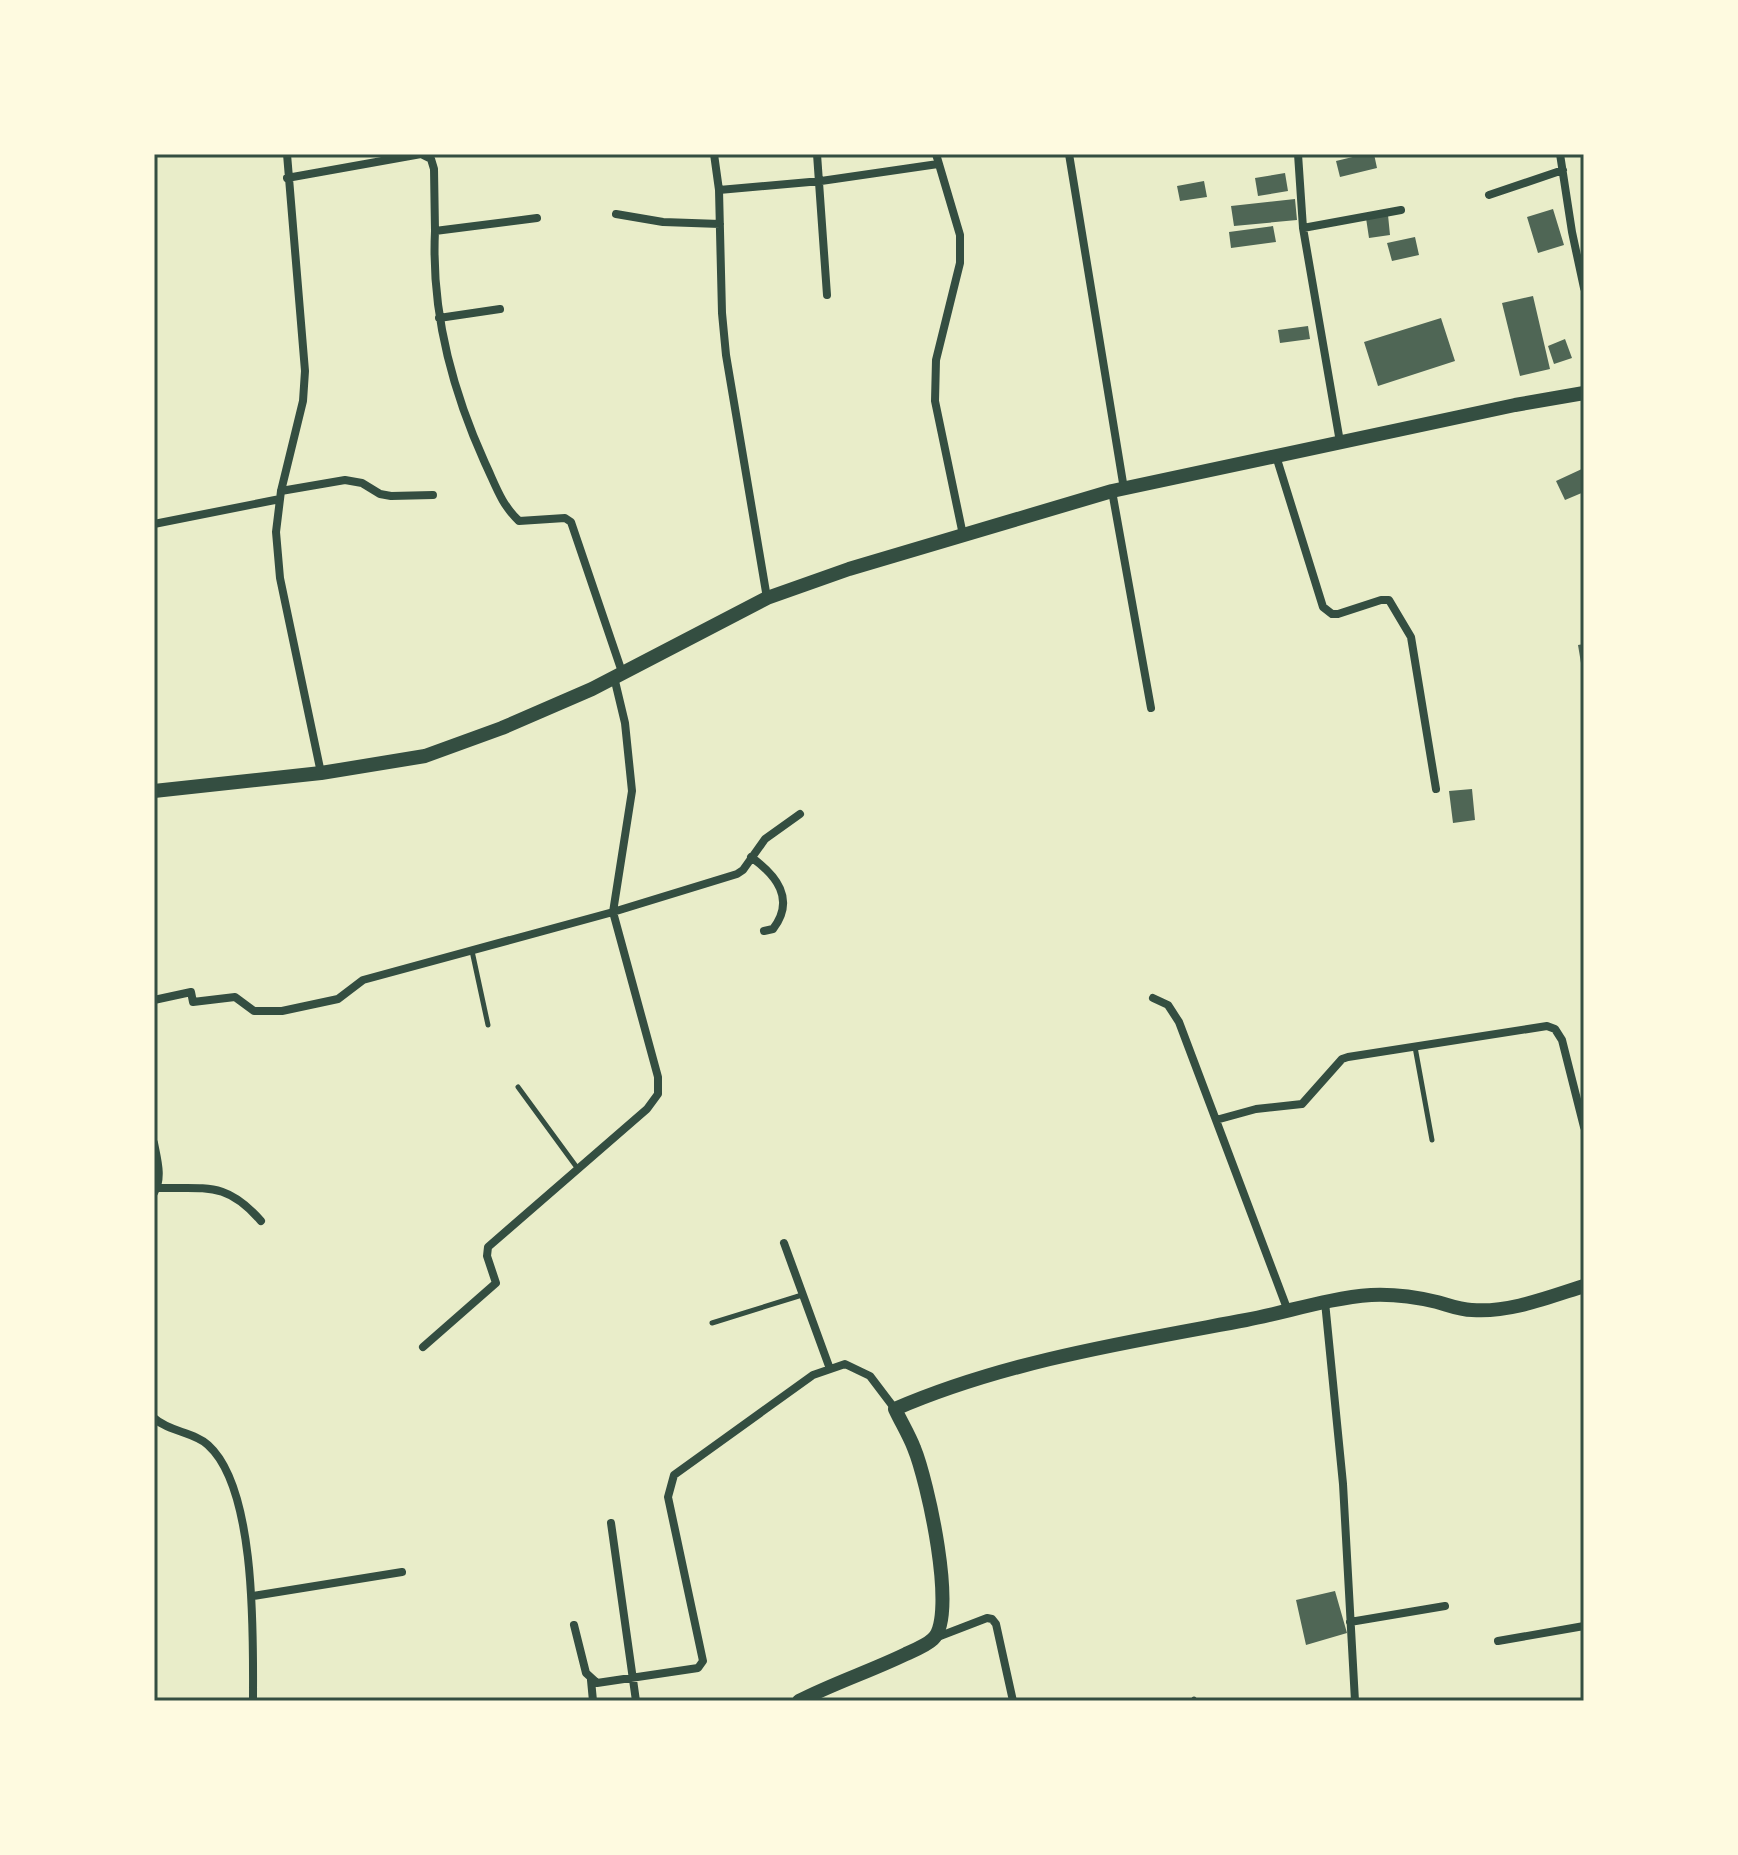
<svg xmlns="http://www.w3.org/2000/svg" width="1738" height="1855" font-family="'Archivo Narrow',sans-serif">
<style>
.building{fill:#4f6655}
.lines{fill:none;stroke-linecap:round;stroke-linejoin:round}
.service{stroke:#344e41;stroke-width:5}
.minor{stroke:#344e41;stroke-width:8}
.tertiary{stroke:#344e41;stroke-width:14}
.neatline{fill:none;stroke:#344e41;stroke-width:3}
</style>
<rect width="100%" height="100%" fill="#e9edc9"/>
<path class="building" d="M1365 154H1374L1377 168 1340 177 1336 161Z
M1285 173 1288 191 1258 196 1255 178Z
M1204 181 1207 197 1180 201 1177 186Z
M1295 199 1297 220 1234 226 1231 206Z
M1553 209 1564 245 1538 253 1527 217Z
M1388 215 1390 235 1369 238 1366 218Z
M1273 226 1276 242 1231 248 1229 232Z
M1415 237 1419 255 1392 261 1387 243Z
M1533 296 1550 369 1520 376 1502 303Z
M1441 318 1455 361 1378 386 1364 342Z
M1308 326 1310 339 1280 343 1278 330Z
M1565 339 1572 358 1554 364 1548 346Z
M1584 468V492L1565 500 1556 481Z
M1584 644V669H1582L1578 645Z
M1472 789 1475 820 1453 823 1449 791Z
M1335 1591 1347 1633 1306 1645 1296 1600Z"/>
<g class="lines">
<path class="service" d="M472 951 488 1025
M1415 1047 1432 1140
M518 1087 578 1169
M712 1323 802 1295
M1194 1699V1701"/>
<path class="minor" d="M287 154 305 371 303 401 281 491 276 532 280 578 321 773
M714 154 719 190 722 313 726 355 767 598
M817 154 827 295
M936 154 960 235V263L936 360 935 401 963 535
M1069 154 1124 489
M1298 154 1303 228 1340 442
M1560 154 1572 232 1584 288
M287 178 421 154 431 159 434 169 435 231 537 218
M719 190 821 181 938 164
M1489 195 1563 170
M616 214 663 222 720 224
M1303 228 1401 210
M435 231C431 313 452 390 485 463 496 486 501 504 519 521L565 518 571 522 622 672
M439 318 500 309
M1276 456 1323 607 1332 614H1338L1381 600H1389L1411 637 1436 789
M281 491 345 480 362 483 380 494 391 496 433 495
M1112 491 1151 708
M154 524 280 499
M751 857C776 875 796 899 773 929L764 931
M1153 998 1168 1005 1179 1022 1288 1311
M154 1000 191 992 193 1002 235 997 254 1011H282L338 999 363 980 613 912 737 874 743 870 765 839 800 814
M1216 1120 1256 1109 1302 1104 1342 1059 1348 1057 1547 1026 1555 1029 1562 1040 1584 1127
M154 1143C157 1159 163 1178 154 1193
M158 1188C207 1189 226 1181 261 1221
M784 1243 830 1369
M1325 1302 1343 1484 1355 1701
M423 1347 496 1283 487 1256 488 1247 647 1109 658 1094V1077L613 912 632 791 625 723 614 677
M154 1418C169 1432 194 1432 208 1445 257 1489 253 1639 253 1701
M611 1523 636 1701
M253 1596 402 1572
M1350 1622 1445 1606
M574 1625 586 1673 597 1683 698 1668 703 1661 668 1497 674 1475 813 1375 845 1364 870 1376 895 1409
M935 1638 987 1618 992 1619 996 1624 1013 1701
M1498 1641 1584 1626
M591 1680 593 1701"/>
<path class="tertiary" d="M154 791 321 773 425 756 502 728 592 689 767 598 849 569 1112 491 1515 405 1584 393
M799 1701C834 1683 871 1671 906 1654 915 1650 927 1645 933 1639 958 1616 927 1479 914 1448 909 1435 901 1422 895 1409 1006 1361 1128 1342 1246 1320 1288 1312 1329 1298 1371 1295 1392 1294 1416 1297 1437 1302 1448 1305 1460 1310 1472 1310 1509 1313 1549 1297 1584 1286"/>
</g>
<rect width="1738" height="1855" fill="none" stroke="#fefae0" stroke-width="312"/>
<rect x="156" y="156" width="1426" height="1543" class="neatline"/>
</svg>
